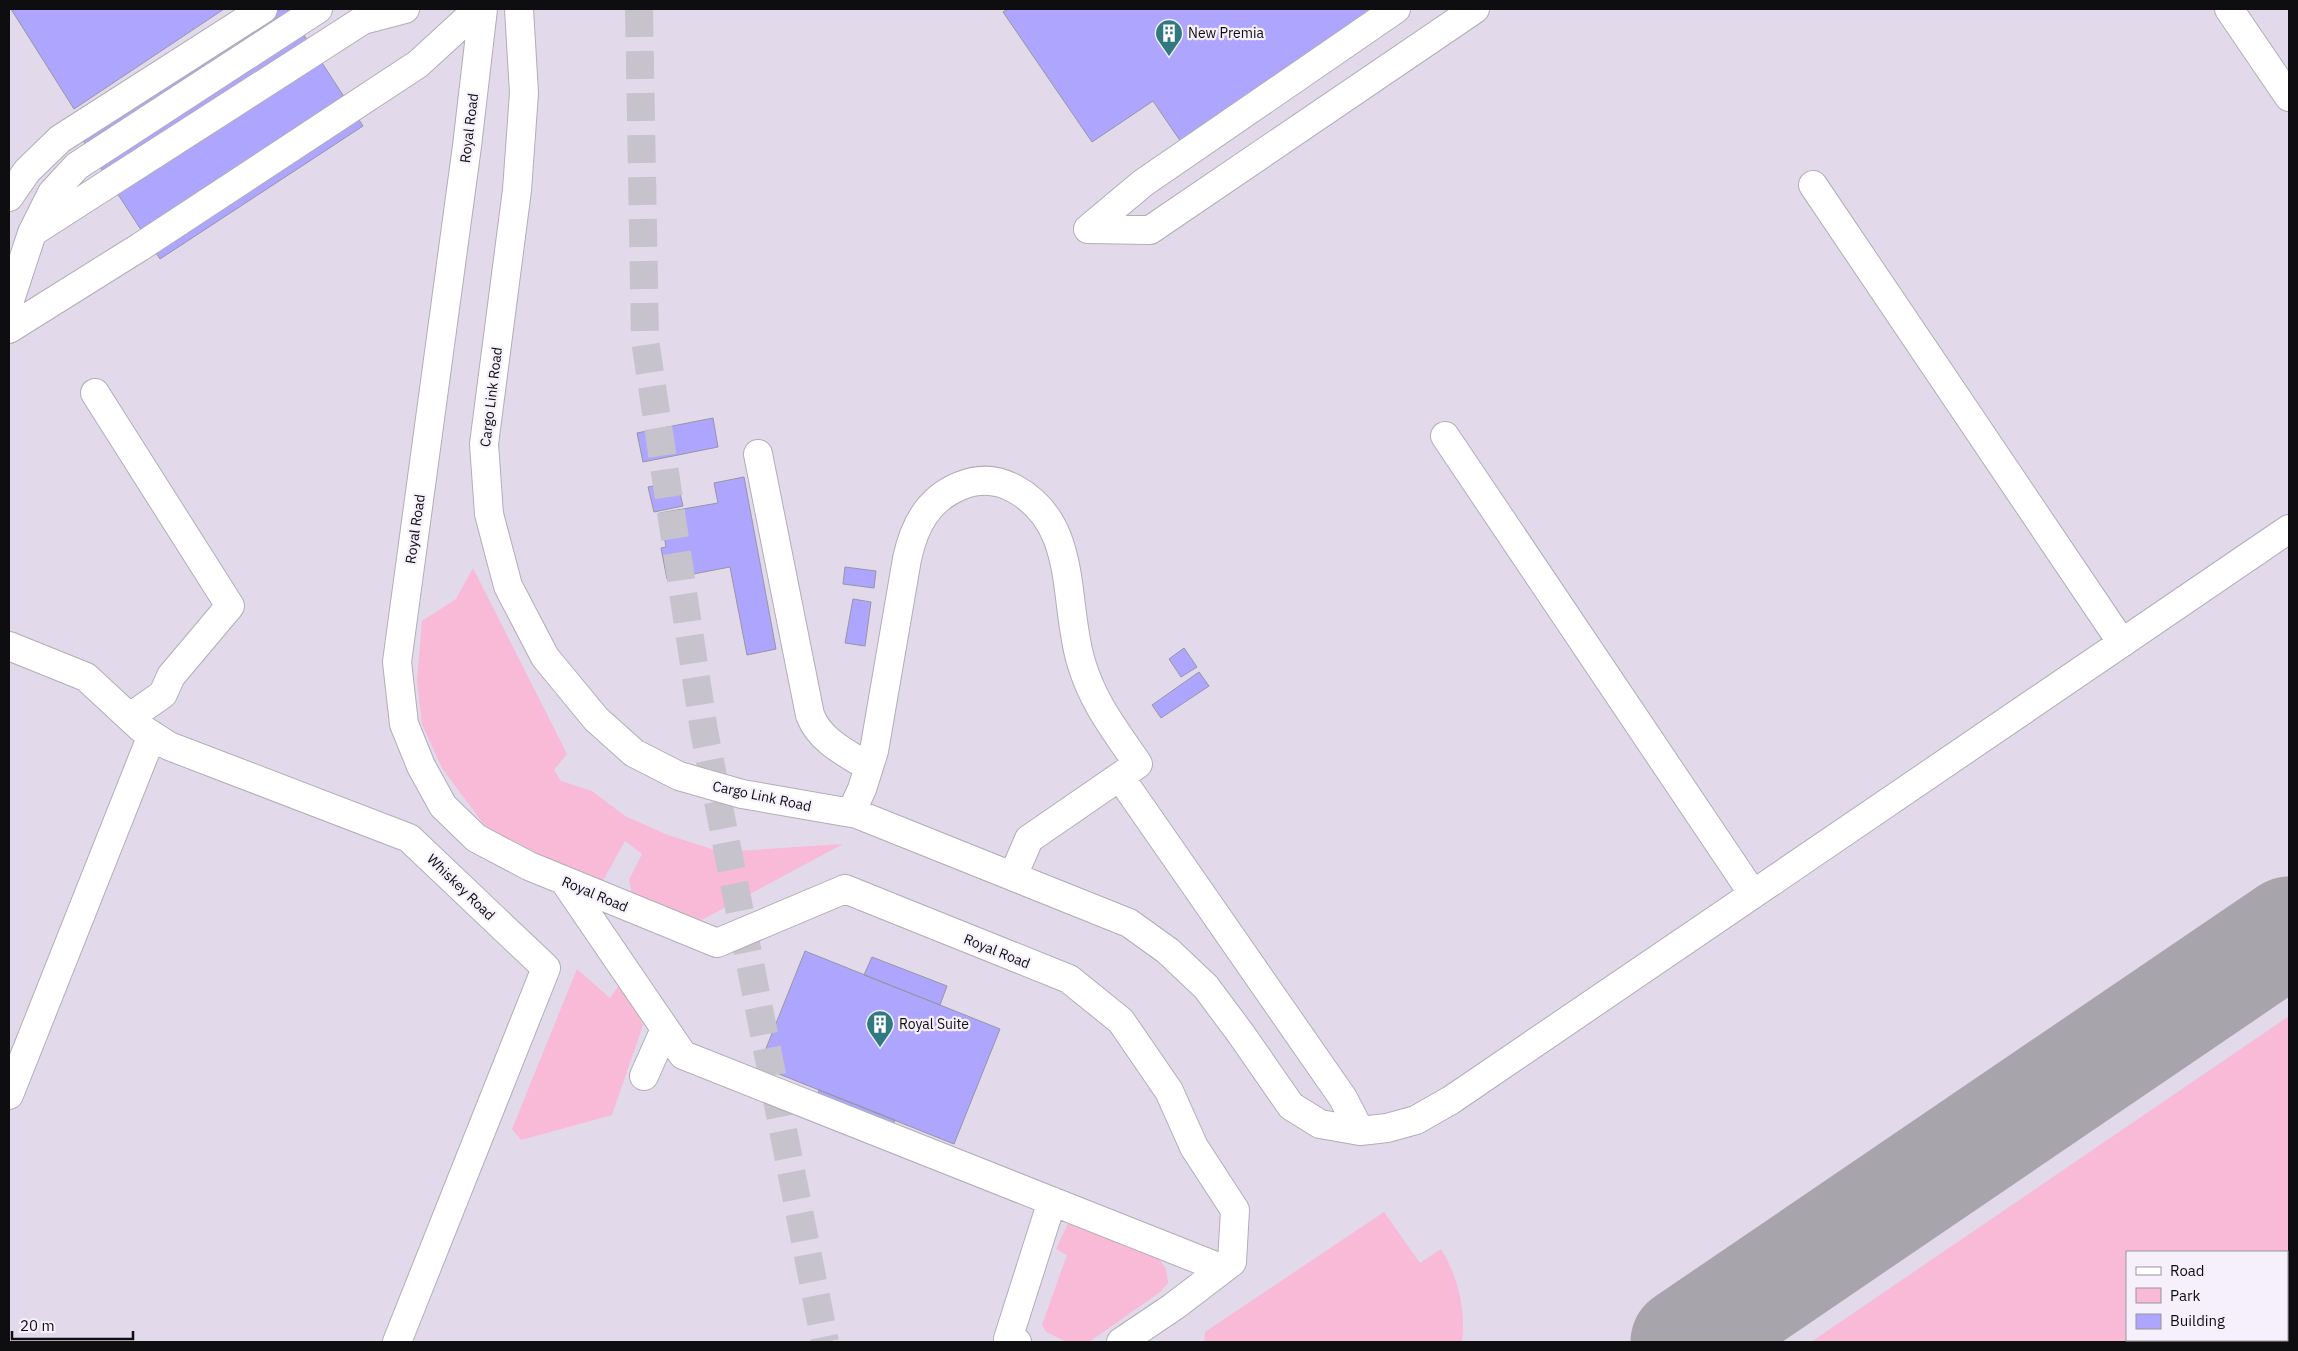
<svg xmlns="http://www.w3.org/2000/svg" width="2298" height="1351" font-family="'IBM Plex Sans',sans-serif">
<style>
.built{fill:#e2d9eb;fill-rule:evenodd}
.green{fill:#f8bad6;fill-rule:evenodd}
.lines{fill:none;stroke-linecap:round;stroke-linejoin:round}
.taxiway{stroke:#a7a4ab;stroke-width:109}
.building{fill:#aea6fe;stroke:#9696a1}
.minor-tunnel{stroke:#c7c3cc;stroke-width:28;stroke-dasharray:28 14;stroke-linecap:butt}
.minor-casing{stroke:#b2adb7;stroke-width:30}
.minor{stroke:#fff;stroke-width:28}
.labels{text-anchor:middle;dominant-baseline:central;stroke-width:4.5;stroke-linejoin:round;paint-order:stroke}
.poi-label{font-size:14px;fill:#0e0d10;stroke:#f5f0fb;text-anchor:start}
.street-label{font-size:14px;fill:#0e0d10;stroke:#f5f0fb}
</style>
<rect width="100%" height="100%" fill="#e8e3ed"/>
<path class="built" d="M9 9H2289V1342H9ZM2127 1252H2287V1340H2127Z"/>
<path class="green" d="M473 568 567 754 554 770 561 781 592 791 625 816 668 835 721 852 843 844 696 923 634 902 629 880 642 854 625 841 601 884 538 855 485 826 442 768 422 724 417 681 422 621 456 599Z
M577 969 610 998 621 982 643 1025 612 1115 521 1140 512 1129Z
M2289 1016V1342H1811ZM2127 1252H2287V1340H2127Z
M1384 1212 1420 1263 1441 1249C1458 1276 1466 1310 1462 1342H1204L1205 1332Z
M1070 1219 1156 1255 1166 1269 1168 1283 1160 1292 1089 1342H1067L1046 1332 1042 1325 1067 1255 1056 1249Z"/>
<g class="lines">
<path class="taxiway" d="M1685 1342 2289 931"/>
</g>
<path class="building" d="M11 9H224L74 109Z
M281 9H287L363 126 160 259 82 139Z
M1008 9H1375L1181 142 1153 101 1092 142 1003 12Z
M713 418 718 447 643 462 637 433Z
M744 477 776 649 747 655 730 567 667 579 661 548 666 547 660 513 718 503 714 483Z
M677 481 683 506 654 512 648 487Z
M845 567 876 571 874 588 843 584Z
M853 599 871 602 865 646 845 643Z
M1184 648 1197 667 1181 677 1169 659Z
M1199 672 1209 686 1161 718 1152 705Z
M805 951 1000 1029 954 1144 759 1066Z
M872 957 947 986 940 1005 864 975Z
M819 1090 895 1120 887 1139 812 1109Z"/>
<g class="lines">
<path class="minor-tunnel" d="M639 9 645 340 704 731 825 1342"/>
<g class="minor-casing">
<path id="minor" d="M483 9 467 146 397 662 404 724 421 766 443 806 476 838 529 866 717 943 845 889 1069 979 1121 1021 1169 1091 1194 1147 1235 1210 1232 1262 1173 1307 1121 1342
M519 9 524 93 517 190 484 444 489 514 508 586 545 657 596 719 634 753 679 776 742 794 857 814 1129 923 1168 951 1206 987 1241 1034 1291 1106 1320 1124 1360 1131 1387 1128 1416 1120 1451 1100 2289 529
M2229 9 2289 97
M1813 185 2122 643
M9 197 27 171 60 139 263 9
M1088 229 1150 230 1475 9
M1088 229 1143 183 1396 9
M33 232 363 20 405 9
M9 303 32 233 52 193 77 166 318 9
M9 329 140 247 418 64 478 9
M95 393 230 606 171 676 163 694 130 717
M1445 436 1753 894
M758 454 810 715C820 741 846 753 869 767
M9 646 86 677 141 728 169 746 409 838 546 968 397 1342
M1120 777 1343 1098 1360 1131
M851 813 862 789 874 751 907 559C914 526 928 499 960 486 979 478 997 479 1015 489 1079 524 1063 602 1081 662 1093 703 1115 730 1138 764L1029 839 1013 876
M565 882 683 1055 1223 1269
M644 1076 665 1029
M9 1095 152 735
M1017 1342 1008 1339 1052 1201"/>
</g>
<use href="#minor" class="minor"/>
</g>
<defs>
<g id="building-pin" transform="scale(1.4375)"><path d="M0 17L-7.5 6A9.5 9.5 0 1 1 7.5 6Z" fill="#307980" stroke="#f5f0fb"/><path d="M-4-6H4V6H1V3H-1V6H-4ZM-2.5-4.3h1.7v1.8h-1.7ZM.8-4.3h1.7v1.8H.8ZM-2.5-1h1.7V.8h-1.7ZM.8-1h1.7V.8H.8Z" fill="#fff"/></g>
</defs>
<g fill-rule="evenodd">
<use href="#building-pin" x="1169" y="33"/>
<use href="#building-pin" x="880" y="1024"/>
</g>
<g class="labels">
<g class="poi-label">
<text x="1188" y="33">New Premia</text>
<text x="899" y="1024">Royal Suite</text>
</g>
<g class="street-label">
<text transform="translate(469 128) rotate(-83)">Royal Road</text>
<text transform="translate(491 397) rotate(-83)">Cargo Link Road</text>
<text transform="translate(415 529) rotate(-82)">Royal Road</text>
<text transform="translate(762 796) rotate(12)">Cargo Link Road</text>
<text transform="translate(461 887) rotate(44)">Whiskey Road</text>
<text transform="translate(595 894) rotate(23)">Royal Road</text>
<text transform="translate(997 951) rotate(22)">Royal Road</text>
</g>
</g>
<rect width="2298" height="1351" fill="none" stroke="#0e0d10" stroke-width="20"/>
<rect x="2126" y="1251" width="162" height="90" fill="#f5f0fb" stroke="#99959d"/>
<rect x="2136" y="1267" width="25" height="8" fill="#ffffff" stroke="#99959d"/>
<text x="2170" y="1276" font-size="15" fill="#0e0d10">Road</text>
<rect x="2136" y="1288" width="25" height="15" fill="#f8bad6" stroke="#99959d"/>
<text x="2170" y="1301" font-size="15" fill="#0e0d10">Park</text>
<rect x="2136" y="1314" width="25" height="15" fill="#aea6fe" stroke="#99959d"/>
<text x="2170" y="1326" font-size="15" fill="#0e0d10">Building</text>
<path d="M12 1331v8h121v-8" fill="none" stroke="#0e0d10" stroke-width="2.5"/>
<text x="20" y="1331" font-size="15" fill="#0e0d10" stroke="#f5f0fb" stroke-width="4" paint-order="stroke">20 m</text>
</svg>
